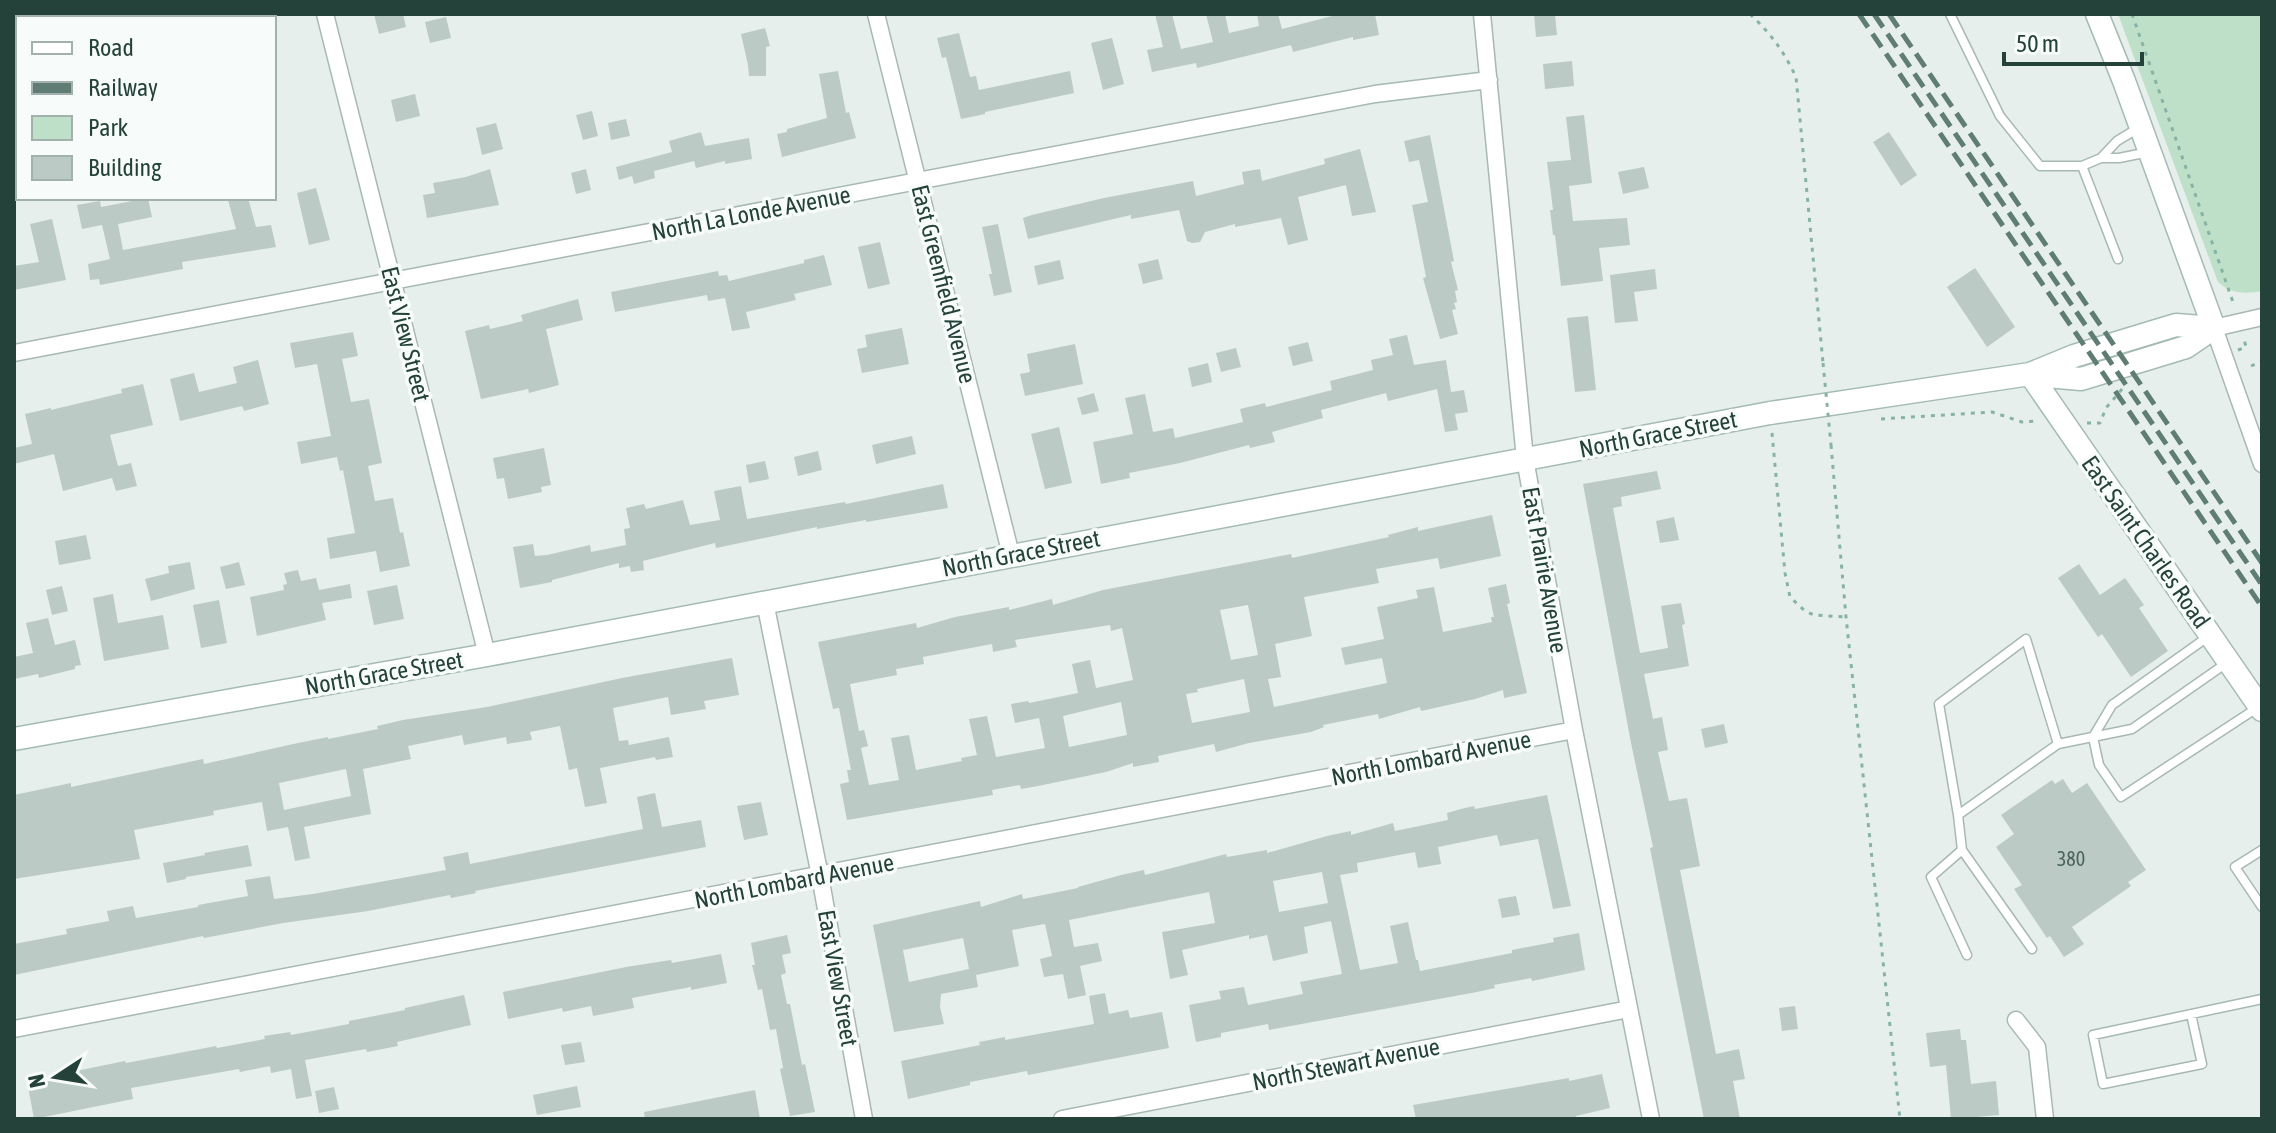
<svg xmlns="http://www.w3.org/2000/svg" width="2276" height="1133" font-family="'Asap Condensed',sans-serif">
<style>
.green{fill:#bfe0c8}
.building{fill:#bbcac4;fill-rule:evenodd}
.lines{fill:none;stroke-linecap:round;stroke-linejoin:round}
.lane-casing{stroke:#a8b8b2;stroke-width:11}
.street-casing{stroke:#a8b8b2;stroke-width:19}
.secondary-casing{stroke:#a4bbb3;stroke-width:25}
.path{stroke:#86b3a5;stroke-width:3;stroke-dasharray:4 6;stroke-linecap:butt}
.lane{stroke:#fff;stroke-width:8}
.street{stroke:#fff;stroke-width:16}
.secondary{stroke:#fff;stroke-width:22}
.rail{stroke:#5f7d75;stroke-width:5;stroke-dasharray:16 8;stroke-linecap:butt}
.path-bridge{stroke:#86b3a5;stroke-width:3;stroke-dasharray:4 6;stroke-linecap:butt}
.labels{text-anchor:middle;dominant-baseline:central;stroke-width:7;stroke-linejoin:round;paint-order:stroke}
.number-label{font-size:20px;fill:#4a645c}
.street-label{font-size:24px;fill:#24423a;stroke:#f7fbf9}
</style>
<rect width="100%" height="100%" fill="#e6efeb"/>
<path class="green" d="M2118 14H2262V291C2245 294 2231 294 2218 282Z"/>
<path class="building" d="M374 14H403L406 27 379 34Z
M1155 14H1172L1181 49 1213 42 1206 14H1225L1229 33 1259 26 1257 14H1278L1282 29 1340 14H1375L1379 35 1353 40V37L1293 52 1291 45 1197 68 1196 63 1152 72 1147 50 1163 47Z
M1534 14H1555L1557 35 1536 37Z
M446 17 451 38 430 43 425 22Z
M765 28 770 46 766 47V76H749L748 65 741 34Z
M959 33 970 77 976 76 979 90 1070 71 1074 93 985 112V114L961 119 946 57 942 58 937 38Z
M1112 38 1124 84 1103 90 1091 43Z
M1572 61 1574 86 1545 89 1543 64Z
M838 71 846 113 849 112 856 138 782 157 777 134 787 132V129L827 118 819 74Z
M415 94 420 116 396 122 391 100Z
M592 111 598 136 583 140 576 115Z
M1584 115 1592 183 1569 186 1573 221 1627 218 1630 245 1599 248 1603 281 1561 286 1555 235H1553L1550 210H1553L1547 162 1571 160 1566 117Z
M626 119 630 136 611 140 608 123Z
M496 123 503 149 482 155 476 128Z
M701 132 705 146 749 138 752 159 725 164V161L696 168 694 161 654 171 655 178 634 184 632 176 619 180 616 167 672 152 669 141Z
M1889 132 1917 175 1901 186 1873 142Z
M1430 135 1454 261 1451 262 1458 290 1455 291 1457 302 1454 303 1456 309 1452 310 1458 334 1440 339 1423 278 1426 277 1412 205 1428 202 1419 160 1409 162 1404 141Z
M1360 149 1376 212 1352 216 1346 185 1298 197 1308 240 1288 245 1281 218 1235 227V224L1205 232 1200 242 1192 243 1187 241 1179 210 1131 219V215L1028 239 1023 218 1032 215 1104 198 1193 181 1196 196 1244 184 1242 172 1260 169 1262 181 1325 164 1324 159Z
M1644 167 1649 188 1623 194 1618 172Z
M490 169 499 205 427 218 423 195 435 193 433 183 466 177Z
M586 169 591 190 576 194 571 173Z
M316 188 330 240 309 245 297 193Z
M148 198 152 217 118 224 123 250 236 229 228 200 237 198H248L256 227 271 225 276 247 182 262 183 269 100 285 99 279 90 280 88 264 110 259 102 225 82 229 77 205 100 201 101 207Z
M52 219 66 280 14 290V266L39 262 30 224Z
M998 224 1012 292 994 296 989 274H992L982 227Z
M880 242 890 284 868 289 858 247Z
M824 255 832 285 794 294 796 300 746 312 750 328 732 331 725 298 708 301 707 295 615 312 611 292 718 271 719 276 727 275 729 281 804 263V260Z
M1158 259 1163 279 1143 284 1138 264Z
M1060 260 1064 279 1038 285 1034 266Z
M1975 268 2015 327 1987 347 1947 287Z
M1655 269 1657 289 1634 292 1638 321 1615 323 1610 275Z
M578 299 583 320 546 329 559 385 529 393 528 389 481 399 465 331 489 325 490 329 523 321 521 315Z
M1588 316 1596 390 1575 392 1567 318Z
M902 328 909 364 862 373 857 349 867 347 865 335Z
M353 332 358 356 342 359 351 402 369 399 382 463 368 466 375 501 393 498 400 533 403 532 410 566 380 572 376 551 330 559 327 538 355 533 343 470 340 471 337 457 301 464 297 442 331 436 317 364 295 368 290 343Z
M1407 335 1414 365 1446 360 1451 392 1464 390 1468 412 1455 414 1458 430 1445 432 1437 389 1388 401 1386 393 1321 410 1323 418 1272 432 1275 442 1250 448 1249 445 1180 463 1129 473 1130 478 1101 484 1093 442 1133 434 1125 398 1145 394 1153 432 1173 428 1175 438 1243 422 1240 409 1265 403 1266 407 1332 390 1330 381 1373 370 1371 360 1393 355 1389 339Z
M1308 342 1313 361 1293 366 1288 347Z
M1075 344 1083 384 1025 396 1020 374 1030 372 1027 354Z
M1236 348 1241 367 1221 372 1216 353Z
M258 360 269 404 244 411 242 406 180 421 170 379 194 373 199 392 237 383 233 367Z
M1208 363 1212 382 1192 387 1188 368Z
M143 384 153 425 110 435 118 466 131 463 137 486 116 491 112 478 63 491 54 454 14 464V448L32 444 25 414 51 408V410L122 393 121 389Z
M1094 393 1099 411 1082 415 1077 398Z
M1059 427 1072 483 1045 489 1031 434Z
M912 436 916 454 876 464 872 445Z
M544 448 551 485 541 487 542 492 508 499 504 478 497 479 493 458Z
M818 451 822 470 798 476 794 457Z
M765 461 769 479 749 483 746 465Z
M1657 471 1661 489 1621 497 1622 506 1613 508 1640 653 1668 648 1661 606 1681 603 1685 624 1682 625 1689 666 1644 674 1653 719 1662 717 1668 750 1658 752 1669 801 1687 798 1700 866 1680 870 1716 1054 1739 1049 1745 1079 1733 1081 1740 1119H1704L1658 889 1650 848 1653 847 1631 743 1583 484Z
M943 484 948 508 866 522V520L817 529V527L716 548 715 543 643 561 644 570 631 572 630 566 619 568V563L552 580V582L520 588 513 547 533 544 535 556 547 555 590 545 591 552 626 545 624 529 630 528 626 508 644 504 646 509 683 500 690 525 720 520 714 491 741 486 747 519 845 502 846 504Z
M1492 515 1501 556 1440 569 1438 558 1376 569 1379 583 1304 597 1312 636 1275 644 1281 677 1268 679 1274 707 1387 683 1382 658 1345 665 1341 648 1384 639 1377 607 1418 598 1416 590 1434 587 1443 632 1492 622 1491 617H1494L1488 588 1506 584 1510 603 1507 604 1527 693 1504 698 1503 690 1475 699 1421 711 1420 707 1379 719 1378 714 1323 725 1324 727 1311 732 1249 743 1216 752 1214 744 1158 756 1159 762 1133 767V763L1106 772 1038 786 1021 789 1020 785 992 790 993 795 847 820 840 784 849 782 847 770H851L839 708 833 709 818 642 916 623 917 628 955 617 1009 607V610L1052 599 1053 605 1103 590 1291 554 1292 558 1389 537 1388 535 1418 527V531ZM1248 605 1258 655 1231 660 1220 610ZM1110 625 1111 631 1122 628 1133 680 1096 688 1090 660 1072 664 1078 693 1029 703 1028 701 1011 704 1015 723 1039 718 1045 748 996 757 987 716 969 719 977 755 961 758 962 761 916 770 909 735 891 738 899 780 869 785 861 748 868 746 864 730 859 731 850 684 897 675 896 669 924 664 923 657 992 644 993 652 1017 647 1015 640ZM1244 679 1250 712 1192 723 1186 694 1198 692 1197 689ZM1121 702 1127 735 1069 747 1063 716Z
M1674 517 1679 540 1660 543 1656 521Z
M86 535 91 559 59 565 55 541Z
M190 562 195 589 151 601 145 579 169 573 168 566Z
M239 562 245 585 226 589 220 567Z
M2079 564 2100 595 2125 578 2144 605 2139 608 2168 651 2131 677 2102 634 2098 637 2058 578Z
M298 570 301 581 316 578 319 590 350 584 352 598 322 603 326 620 257 636 250 597 284 590 283 585 287 584 284 573Z
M397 585 404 619 374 625 367 591Z
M62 586 68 611 52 615 46 590Z
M113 594 118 623 163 615 169 649 104 661 93 598Z
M219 600 227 643 201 648 193 605Z
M48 618 55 645 75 640 81 665 75 666V669L39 678 38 674 14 679V657L33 653 26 623Z
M732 658 739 695 704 701 706 709 671 715 668 697 613 708 619 741 628 740 629 745 669 737 673 757 656 760 655 757 600 768 607 803 585 807 577 768 569 770 560 726 530 732 532 740 507 744 506 737 464 745 462 735 408 746 411 759 363 769 371 814 304 827 310 858 295 861 288 827 267 831 262 802 213 811 214 815 134 830 140 859 14 879V795L71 783V787L203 759 204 764 298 743 328 737V739L378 729 377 726 403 720 487 707 622 678ZM346 769 351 796 284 810 279 783Z
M1724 724 1728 743 1705 748 1701 729Z
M2063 779 2072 793 2087 783 2146 870 2128 882 2131 886 2072 927 2084 944 2064 957 2050 936 2047 938 2014 889 2022 885 1996 847 2014 834 2001 815 2052 780 2055 784Z
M655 793 662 827 701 820 706 847 475 891 476 893 451 898 450 895 368 911 283 923 204 938 203 936 14 975V944L67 934 66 929 109 921 107 911 133 906 136 918 198 907V905L248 896 245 880 270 876 274 899 313 894 446 870 443 857 468 852 470 864 643 829 637 797Z
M1547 795 1571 906 1553 909 1538 839 1500 846 1497 835 1438 847 1441 864 1418 868 1415 852 1357 863 1358 872 1340 875 1360 970 1398 963 1390 926 1408 922 1416 960H1418L1420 971 1512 953V950L1554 942 1553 938 1579 933 1585 970 1532 981 1531 978 1494 985 1495 988 1477 992 1269 1030 1268 1024 1221 1033V1037L1196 1042 1189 1005 1221 999 1219 991 1244 987 1248 1005 1303 994 1300 982 1342 974 1331 921 1304 927 1308 953 1273 961 1267 935 1249 939V935L1182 950 1188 975 1170 979 1162 932 1215 923 1209 892 1069 920 1074 947 1098 943 1102 961 1080 966 1086 995 1068 999 1063 974 1044 977 1040 959 1052 956 1045 924 1012 930 1019 966 976 975 978 987 941 994 940 1007 944 1024 894 1032 873 925 980 901 981 907 1022 894 1023 899 1078 888V887L1121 875 1144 870 1145 875 1226 854 1227 857 1267 850V853L1327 836 1351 831V835L1393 823 1395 831 1448 820 1447 813 1461 809 1474 806 1475 809ZM1322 872 1328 903 1279 912 1273 881ZM963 938 969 969 909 982 903 950Z
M761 802 768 835 744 840 737 806Z
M248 845 252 866 186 877V879L167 883 163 863 205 855 204 853Z
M1516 896 1520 915 1502 918 1498 899Z
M787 935 791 953 782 955 786 973 781 975 787 1004H790L802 1065 805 1064 815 1112 790 1116 780 1069 783 1068 776 1029 770 1030 762 989 758 990 752 965H755L751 943Z
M721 954 727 983 691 990V987L632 998 634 1008 593 1016 591 1006 563 1012 562 1008 508 1019 503 992 626 967 671 960 672 963Z
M1105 993 1109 1014 1128 1010 1130 1018 1162 1012 1169 1048 1028 1075 1027 1071 970 1082V1085L908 1099 901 1061 980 1045 979 1042 1005 1037V1040L1094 1024 1089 996Z
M464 995 471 1025 397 1042 398 1046 367 1052 366 1049 305 1060 312 1096 296 1099 291 1069 271 1073 270 1066 240 1072 239 1069 131 1088 133 1099 34 1119 27 1081 125 1061 126 1063 216 1046 217 1048 265 1039 264 1036 290 1032 291 1035 349 1024V1021L405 1010V1008Z
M1795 1006 1798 1029 1782 1031 1779 1008Z
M1960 1029 1961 1040H1966L1971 1084 1996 1081 1999 1115 1951 1119 1946 1065 1930 1067 1926 1033Z
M581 1042 585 1062 565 1065 561 1045Z
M1602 1074 1610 1108 1576 1116V1119H1416L1413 1105 1569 1078V1081Z
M577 1086 581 1107 537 1115 533 1095Z
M334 1087 339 1109 319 1113 315 1091Z
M755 1090 760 1119H645L644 1112Z"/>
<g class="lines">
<g class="lane-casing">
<path id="lane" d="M1950 14 2000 116 2040 166H2082L2101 158H2119L2149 152
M2101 158 2117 141 2140 127
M2082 166 2118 259
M2209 636 2112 705 2093 737 2099 765 2121 797 2257 708
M1958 815 1939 704 2026 639 2058 744
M1962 850 1931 877 1967 955
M2262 850 2235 867 2262 907
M2032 949 1962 850 1958 815 2058 744 2132 729 2228 662
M2191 1014 2202 1064 2103 1084 2093 1035 2262 999"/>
</g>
<g class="street-casing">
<path id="street" d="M325 14 487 655
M876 14 1011 555
M1482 14 1525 459 1574 730 1651 1119
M2262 317 2214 328 2262 464
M14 353 1375 94 1489 80
M765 602 820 876 864 1119
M2016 1020 2037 1047 2045 1119
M14 1029 1574 730
M1062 1119 1629 1009"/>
</g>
<g class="secondary-casing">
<path id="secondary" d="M2097 14 2124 81 2214 328
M2030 374 2262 710
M2035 375 2081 379 2186 347 2214 328
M14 739 487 655 1770 413 2030 374 2074 356 2176 325 2214 328"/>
</g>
<path class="path" d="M1750 14C1771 34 1783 50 1796 77L1823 363
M2132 14 2234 305
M2238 350 2246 347 2244 339
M2251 366 2262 361
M1881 419 1992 412 2022 422 2039 421
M2087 423H2100L2106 408 2123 388
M1772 433 1785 573 1790 597 1805 611 1814 615 1846 617
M1831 445 1846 617 1900 1119"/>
<use href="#lane" class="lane"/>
<use href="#street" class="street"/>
<use href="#secondary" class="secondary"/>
<path class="rail" d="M1859 14 2262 607
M1874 14 2262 585
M1889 14 2262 563"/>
<path class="path-bridge" d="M1823 363 1831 445"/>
</g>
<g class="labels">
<g class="number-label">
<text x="2071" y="858">380</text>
</g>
<g class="street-label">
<text transform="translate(751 213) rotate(-11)">North La Londe Avenue</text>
<text transform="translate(944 284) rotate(76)">East Greenfield Avenue</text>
<text transform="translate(406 334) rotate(76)">East View Street</text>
<text transform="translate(1658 434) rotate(-11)">North Grace Street</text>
<text transform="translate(2146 542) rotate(55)">East Saint Charles Road</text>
<text transform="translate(1021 553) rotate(-11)">North Grace Street</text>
<text transform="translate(1545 570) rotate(80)">East Prairie Avenue</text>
<text transform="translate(384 673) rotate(-10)">North Grace Street</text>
<text transform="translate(1431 758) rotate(-11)">North Lombard Avenue</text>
<text transform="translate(794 881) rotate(-11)">North Lombard Avenue</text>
<text transform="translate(838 978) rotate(80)">East View Street</text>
<text transform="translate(1346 1064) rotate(-11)">North Stewart Avenue</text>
</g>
</g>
<rect width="2276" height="1133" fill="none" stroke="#24423a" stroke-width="32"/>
<rect x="16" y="16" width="260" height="184" fill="#f7fbf9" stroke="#a3b1ad" stroke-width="2"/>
<rect x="32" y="42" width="40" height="12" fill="#ffffff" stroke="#a3b1ad" stroke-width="2"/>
<text x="88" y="56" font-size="24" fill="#24423a">Road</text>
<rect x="32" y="82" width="40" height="12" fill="#5f7d75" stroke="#a3b1ad" stroke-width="2"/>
<text x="88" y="96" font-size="24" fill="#24423a">Railway</text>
<rect x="32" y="116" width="40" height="24" fill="#bfe0c8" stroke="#a3b1ad" stroke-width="2"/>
<text x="88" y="136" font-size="24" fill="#24423a">Park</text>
<rect x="32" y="156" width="40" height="24" fill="#bbcac4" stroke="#a3b1ad" stroke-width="2"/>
<text x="88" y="176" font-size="24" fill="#24423a">Building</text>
<g transform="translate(56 1077) rotate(258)" stroke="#f7fbf9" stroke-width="6" paint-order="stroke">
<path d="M0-6L14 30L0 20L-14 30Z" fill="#24423a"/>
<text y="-12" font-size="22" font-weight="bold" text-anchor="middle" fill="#24423a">N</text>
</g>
<path d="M2004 52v12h138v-12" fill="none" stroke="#24423a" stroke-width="4"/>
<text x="2016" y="52" font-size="24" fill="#24423a" stroke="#f7fbf9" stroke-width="6" paint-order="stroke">50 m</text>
</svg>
